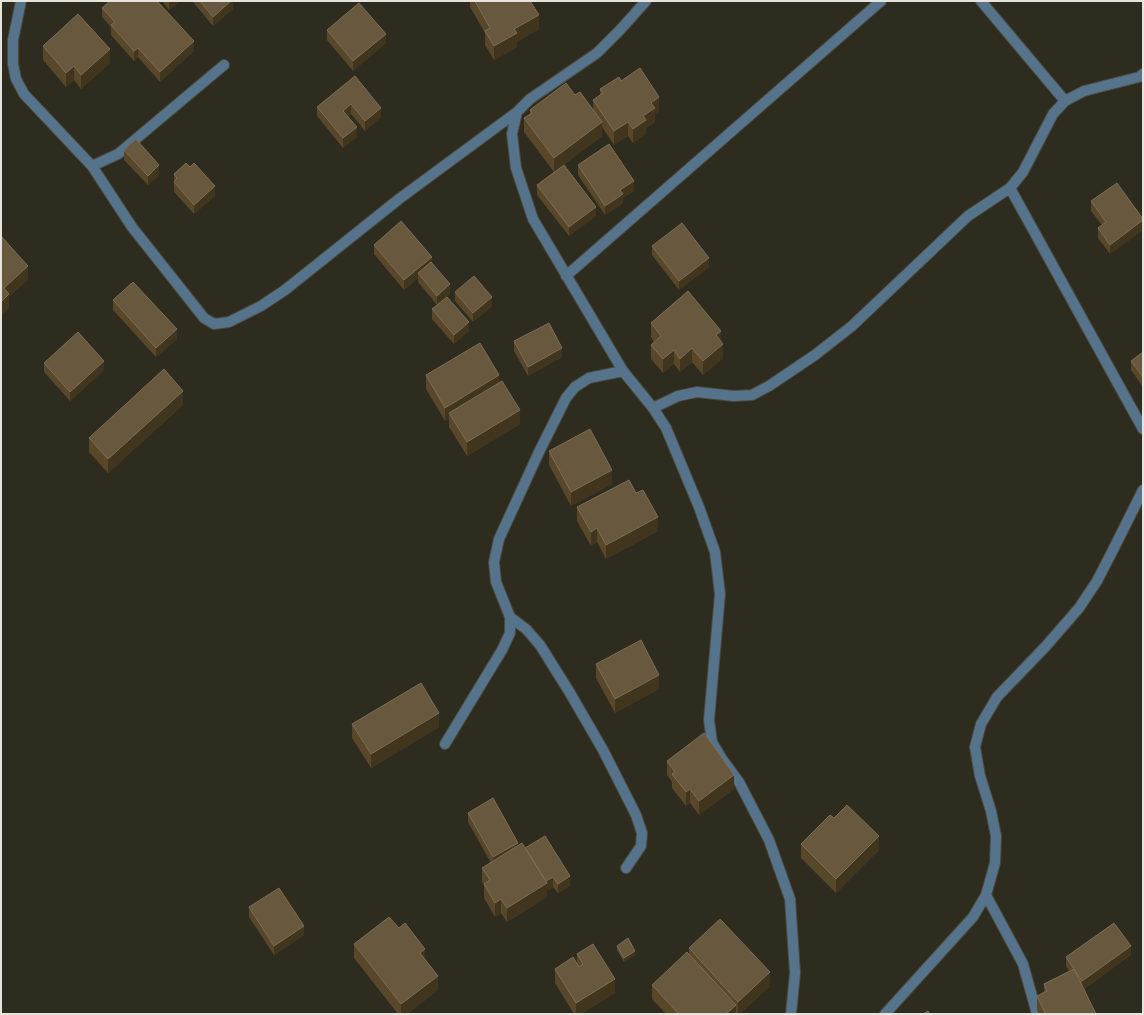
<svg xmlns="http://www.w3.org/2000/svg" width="1144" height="1015" font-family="Manrope,sans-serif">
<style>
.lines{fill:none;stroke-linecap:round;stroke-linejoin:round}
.minor-casing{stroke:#4c493d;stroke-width:12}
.minor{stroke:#55738b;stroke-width:10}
.wall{fill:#59472a}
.shaded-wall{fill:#41351d}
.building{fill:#68583d;stroke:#7c6e56}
</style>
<rect width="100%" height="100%" fill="#2e2b1f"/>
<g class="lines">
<g class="minor-casing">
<path id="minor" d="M21 1 13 40V64L16 79 24 94 92 166 132 227 204 318 214 324 229 322 261 306 285 290 399 199 517 112
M646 1 620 30 597 53 530 99 517 112 512 134 516 168 533 219 623 371 653 408 666 428 699 507 715 552 720 594 709 720 712 742 722 759 739 782 769 840 790 899 795 973 791 1014
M981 1 1065 101
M92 166 118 154 224 65
M1010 188 1143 429
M566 276 881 1
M653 408 678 396 697 392 734 396 752 395 769 386 815 355 852 326 968 216 1010 188 1023 172 1053 114 1065 101 1084 91 1139 77 1143 74
M510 617 526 629 540 645 570 693 603 750 636 815 642 833 641 846 626 868
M445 744 502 650 510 633V617L496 582 494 562 499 539 539 452 566 398 575 387 589 378 623 371
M986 895 1023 964 1037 1014
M885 1014 973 917 986 895 995 863 996 836 991 811 980 776 975 747 981 724 997 697 1046 646 1079 608 1097 581 1113 550 1143 490"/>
</g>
<use href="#minor" class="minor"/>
</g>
<path class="wall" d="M110 1H158L194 51 160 82 138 57 134 61 111 35V27L102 17V8Z
M162 1H180L169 10Z
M193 1H233V9L213 26 193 2Z
M470 1H530L539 29 517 42V47L494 60 485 45V33L470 7Z
M327 30 386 43 353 71 327 40Z
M43 46 110 63 81 89 74 80 66 87 43 60Z
M355 76 381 117 365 131 351 114 348 116 357 137 343 148 317 116V107Z
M621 81 659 111 655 114V122L646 128V134L633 143 628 136 614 145 602 127V136L554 172 524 132V118L530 114V110L575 95 593 110V100L600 95V89Z
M124 150 159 175 148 185 124 160Z
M578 165 634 191 623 198V203L605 215 578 175Z
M174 174 215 196 194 214 174 192Z
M537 185 596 216 569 236 537 195Z
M1091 201 1143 219V230L1110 254 1098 238V228L1102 225 1091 211Z
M374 245 432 262 450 294 439 303 469 331 454 344 432 319V309L437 305 418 282V278L404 290 374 254Z
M652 246 709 267 679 290 652 255Z
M455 292 492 306 473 322 455 301Z
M113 300 177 339 156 357 113 310Z
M651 323 721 342 723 358 703 375 692 362 680 372 674 364 663 373 651 359V345L654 342 651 337Z
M514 341 562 357 528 376 514 351Z
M1143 352V387L1131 370V361Z
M44 363 104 370 70 401 44 372Z
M426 375 499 383 520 424 467 456 449 427V419L445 421 426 389Z
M183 405 108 473 89 452V438Z
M549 451 612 484 571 506 549 465Z
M636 493 658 531 606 559 597 542 591 546 577 521V507Z
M596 664 659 689 615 713 596 678Z
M352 724 439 727 371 768 352 738Z
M667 761 734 789 699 815 690 803 686 806 672 788V782L667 775Z
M468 813 518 845 525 849V848L570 886 558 893 553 887 547 891V897L507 922 501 913 495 917 484 898V885L482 882V868L491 863 468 822Z
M834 818 879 850 836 893 801 858V844Z
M249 907 304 935 274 955 249 917Z
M399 928 425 959 438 990 407 1014H398L354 958V944Z
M617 946 635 955 624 962 617 950Z
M689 948 770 986 740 1014H737L736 1013V1014H666L652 999V985L689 954Z
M577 954 615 993 581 1014H574L555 983V969L577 963Z
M1131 955 1084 989 1096 1014H1039L1037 1010V996L1044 992V984L1069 971 1066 966V957Z"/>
<path class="shaded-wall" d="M169 1H180L169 10Z
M231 1H233V9L213 26V17Z
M539 15V29L517 42V47L494 60V46L514 29Z
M386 34V43L353 71V61Z
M194 41V51L160 82V72Z
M138 48V57L134 61V51Z
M110 49V63L81 89V75Z
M74 66V80L66 87V73Z
M659 97V111L655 114V122L646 128V134L633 143V129L651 103Z
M351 104V114L343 120V111Z
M381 108V117L365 131V121Z
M602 122V136L554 172V158Z
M628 122V136L614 145V131Z
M357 127V137L343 148V138Z
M159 165V175L148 185V176Z
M634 181V191L623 198V203L605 215V206L620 190Z
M215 186V196L194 214V205Z
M596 207V216L569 236V227Z
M1143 220V230L1110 254V245Z
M432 257V266L418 273V278L404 290V280Z
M709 258V267L679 290V281Z
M28 266V280L9 297V308L1 316V302L4 288Z
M450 284V294L437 305V296Z
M492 297V306L473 322V313Z
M469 322V331L454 344V335Z
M177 329V339L156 357V348Z
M721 331V345L716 335Z
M723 344V358L703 375V361Z
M562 348V357L528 376V367Z
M692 348V362L680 372V359Z
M674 350V364L663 373V359Z
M104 361V370L70 401V392Z
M499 375V389L449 413V419L445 421V408Z
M183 391V405L108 473V459Z
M520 410V424L467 456V442Z
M612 470V484L571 506V492Z
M658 517V531L606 559V545Z
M597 528V542L591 546V532Z
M659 675V689L615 713V699Z
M439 713V727L371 768V754Z
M734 775V789L699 815V801Z
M690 789V803L686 806V792Z
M879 836V850L836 893V879Z
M518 843V852L493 866V857Z
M570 876V886L558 893V884Z
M553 877V887L547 891V897L507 922V908Z
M501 899V913L495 917V903Z
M304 926V935L274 955V946Z
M1131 946V955L1082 990V981Z
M425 949V963L420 953Z
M635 951V955L624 962V958Z
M770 972V986L740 1014H738V1002Z
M438 976V990L407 1014H401V1004Z
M615 979V993L581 1014H576V1003Z
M736 1005V1014H726Z"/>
<path class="building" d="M110 1H157L194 41 160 72 138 48 134 51 111 25 115 22 102 8Z
M200 1H231L213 17Z
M475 1H530L539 15 514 29 517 33 494 46 485 31 490 28Z
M359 3 386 34 353 61 327 30Z
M78 14 110 49 81 75 74 66 66 73 43 46Z
M640 68 659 97 651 103 655 108 643 116 646 120 633 129 628 122 614 131 593 100 603 93 600 89 619 77 621 81Z
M355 76 381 108 365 121 351 104 343 111 357 127 343 138 317 107Z
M566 83 575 95 580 92 602 122 554 158 524 118 532 113 530 110Z
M136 139 159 165 148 176 124 150Z
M609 144 634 181 620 190 623 194 605 206 578 165Z
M186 163 190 167 194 163 215 186 194 205 174 182 177 178 174 174Z
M564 165 596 207 569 227 537 185Z
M1117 183 1143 219V220L1110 245 1098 228 1106 222 1091 201Z
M401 221 432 257 404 280 374 245Z
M682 223 709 258 679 281 652 246Z
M1 236 28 266 4 288 9 294 1 302Z
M431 262 450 284 437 296 418 273Z
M474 276 492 297 473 313 455 292Z
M133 282 177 329 156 348 113 300Z
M688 291 721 331 716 335 723 344 703 361 692 348 680 359 674 350 663 359 651 345 661 336 651 323Z
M447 297 469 322 454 335 432 309Z
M549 323 562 348 528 367 514 341Z
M78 332 104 361 70 392 44 363Z
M480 343 499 375 445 408 426 375Z
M1143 352V377L1131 361Z
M164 369 183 391 108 459 89 438Z
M502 381 520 410 467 442 449 413Z
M590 429 612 470 571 492 549 451Z
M629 480 636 493 643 490 658 517 606 545 597 528 591 532 577 507Z
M641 640 659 675 615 699 596 664Z
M421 683 439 713 371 754 352 724Z
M704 733 734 775 699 801 690 789 686 792 672 774 675 772 667 761Z
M493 798 518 843 493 857 468 813Z
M847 805 879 836 836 879 801 844 830 815 834 818Z
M545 836 570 876 558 884 553 877 546 881 525 848Z
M522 843 547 883 507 908 501 899 495 903 484 884 490 880 482 868Z
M279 888 304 926 274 946 249 907Z
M389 917 399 928 405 923 425 949 420 953 438 976 401 1004 354 944Z
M720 919 770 972 738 1002 689 948Z
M1114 923 1131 946 1082 981 1066 957Z
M628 938 635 951 624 958 617 946Z
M593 944 615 979 576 1003 555 969 573 957 579 967 583 964 577 954Z
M687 952 736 1005 726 1014H679L652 985Z
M1074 969 1096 1014H1043L1045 1013 1037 996 1047 991 1044 984Z
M928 1011 930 1014H923Z"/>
<rect width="1144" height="1015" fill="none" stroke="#e7e4dd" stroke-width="4"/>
</svg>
